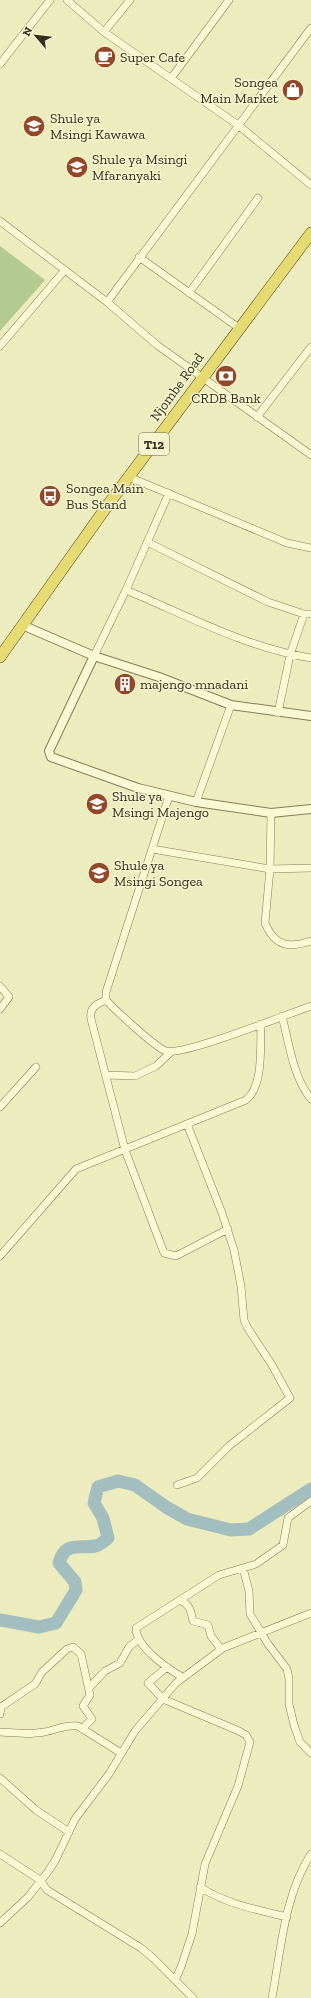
<svg xmlns="http://www.w3.org/2000/svg" width="311" height="1998" font-family="'Zilla Slab',serif">
<style>
.green{fill:#b4ca93}
.lines{fill:none;stroke-linecap:round;stroke-linejoin:round}
.river{stroke:#a2bebe;stroke-width:13}
.minor-casing{stroke:#857d58;stroke-width:8}
.tertiary-casing{stroke:#857d58;stroke-width:10}
.trunk-casing{stroke:#52492c;stroke-width:12}
.minor{stroke:#f8f8d2;stroke-width:7}
.tertiary{stroke:#f8f8d2;stroke-width:8}
.trunk{stroke:#e6da73;stroke-width:11}
.labels{text-anchor:middle;dominant-baseline:central;stroke-width:3;stroke-linejoin:round;paint-order:stroke}
.shield{fill:#f4f4ce;stroke:#6e6a51;stroke-width:1}
.shield-label{font-size:13px;font-weight:bold;fill:#342f1c}
.poi-label{font-size:14px;fill:#342f1c;stroke:#f4f4ce;text-anchor:start}
.street-label{font-size:14px;fill:#342f1c;stroke:#f4f4ce}
</style>
<rect width="100%" height="100%" fill="#edecbf"/>
<path class="green" d="M0 246 45 280 0 331Z"/>
<g class="lines">
<path class="river" d="M0 1620 39 1627 56 1623 76 1590 75 1582 59 1563C65 1541 79 1549 95 1546 99 1546 104 1541 108 1538L103 1518 94 1503 98 1487 118 1481 135 1485 166 1507 187 1519 231 1530 249 1529 311 1489"/>
<g class="minor-casing">
<path id="minor" d="M67 0 104 32 238 125 311 185
M104 32 130 0
M0 64 50 0
M172 77 229 0
M0 221 107 302 157 345 311 455
M139 257 239 328
M189 293 258 198
M107 302 311 28
M0 346 64 271
M257 417 311 347
M129 477 287 543 311 548
M147 542 268 602 304 614H311
M126 590C186 615 247 648 311 658
M94 656 126 590 169 493
M278 713 290 655 304 614
M169 796 106 992V1000C115 1010 156 1048 166 1051 184 1056 287 1014 311 1006
M196 802 231 705
M271 813 270 869 265 923C275 947 289 948 311 941
M152 849 270 869 311 868
M0 986 9 997 0 1009
M106 1000C97 1004 89 1007 91 1019L125 1150 164 1253 176 1256 228 1229
M282 1016C289 1043 293 1077 311 1099
M106 1075 135 1076 156 1066 171 1052
M0 1107 36 1067
M0 1256 76 1169 246 1100C264 1086 260 1045 261 1024
M177 1485 197 1478 229 1446 290 1398 272 1365 247 1327 244 1320 241 1286 234 1250 222 1213 187 1124
M243 1568 249 1591 250 1614 268 1644 287 1669 289 1679V1704L294 1725 300 1742 311 1753
M181 1601C190 1604 191 1612 193 1621L208 1625 211 1636 221 1649
M167 1667 148 1683 163 1699 239 1731 246 1735 250 1742 238 1786 205 1864 192 1934 181 1967 175 1980
M182 1677C167 1668 136 1647 136 1628L219 1575 256 1564 283 1545 288 1518 311 1501
M89 1688 105 1671 120 1663 129 1647 139 1639
M0 1714 1 1707 35 1684 42 1672 67 1649 73 1647 81 1654 90 1695 83 1706 92 1719 82 1729
M0 1732C15 1733 29 1735 44 1732 57 1730 65 1724 78 1726L121 1753
M0 1778 36 1810 69 1832
M0 1854 40 1880 47 1890 141 1948 153 1958 193 1998
M200 1887C226 1904 258 1910 287 1917
M0 1923 28 1897 47 1873 55 1861 75 1819 109 1774 135 1731 176 1683 223 1648 311 1613
M272 1998C281 1950 284 1896 311 1854"/>
</g>
<g class="tertiary-casing">
<path id="tertiary" d="M22 625 94 656 159 677 231 705 311 716
M94 656 49 751 51 757 138 788 196 802 271 813 311 809"/>
</g>
<g class="trunk-casing">
<path id="trunk" d="M0 657 110 502 311 233"/>
</g>
<use href="#minor" class="minor"/>
<use href="#tertiary" class="tertiary"/>
<use href="#trunk" class="trunk"/>
</g>
<defs>
<g id="cafe-disc" transform="scale(1.15)"><circle r="9.5" fill="#924729" stroke="#f4f4ce"/><path d="M-5.5-4.5H6V0H3Q3 3.5 0 3.5H-2.5Q-5.5 3.5-5.5 0ZM3-3.2v2h1.7v-2ZM-6 4.5H4V6H-6Z" fill="#fff"/></g>
<g id="shop-disc" transform="scale(1.15)"><circle r="9.5" fill="#924729" stroke="#f4f4ce"/><path d="M-5-2.5h2.3a2.7 3.5 0 0 1 5.4 0H5L5.5 6h-11ZM-1.5-2.5h3a1.5 2.3 0 0 0-3 0Z" fill="#fff"/></g>
<g id="school-disc" transform="scale(1.15)"><circle r="9.5" fill="#924729" stroke="#f4f4ce"/><path d="M0-5L7-2L0 1L-7-2ZM-4 1L0 2.5L4 1V4Q0 6-4 4Z" fill="#fff"/></g>
<g id="bank-disc" transform="scale(1.15)"><circle r="9.5" fill="#924729" stroke="#f4f4ce"/><path d="M-6-4H6V4H-6ZM0-2.3a2.3 2.3 0 1 0 0 4.6a2.3 2.3 0 1 0 0-4.6Z" fill="#fff"/></g>
<g id="bus-disc" transform="scale(1.15)"><circle r="9.5" fill="#924729" stroke="#f4f4ce"/><path d="M-5-6H5V4H4V6H2V4H-2V6H-4V4H-5ZM-3.5-4V0h7V-4ZM-3.5 1.2v1.5H-2V1.2ZM2 1.2v1.5H3.5V1.2Z" fill="#fff"/></g>
<g id="building-disc" transform="scale(1.15)"><circle r="9.5" fill="#924729" stroke="#f4f4ce"/><path d="M-4-6H4V6H1V3H-1V6H-4ZM-2.5-4.3h1.7v1.8h-1.7ZM.8-4.3h1.7v1.8H.8ZM-2.5-1h1.7V.8h-1.7ZM.8-1h1.7V.8H.8Z" fill="#fff"/></g>
</defs>
<g fill-rule="evenodd">
<use href="#cafe-disc" x="105" y="57"/>
<use href="#shop-disc" x="293" y="90"/>
<use href="#school-disc" x="34" y="126"/>
<use href="#school-disc" x="77" y="167"/>
<use href="#bank-disc" x="226" y="376"/>
<use href="#bus-disc" x="50" y="496"/>
<use href="#building-disc" x="125" y="684"/>
<use href="#school-disc" x="97" y="804"/>
<use href="#school-disc" x="99" y="873"/>
</g>
<g class="labels">
<rect class="shield" x="139" y="433" width="30" height="22" rx="3"/>
<g class="shield-label">
<text x="154" y="444">T12</text>
</g>
<g class="poi-label">
<text x="120" y="57">Super Cafe</text>
<text x="278" y="82" text-anchor="end">Songea<tspan x="278" dy="16">Main Market</tspan></text>
<text x="50" y="118">Shule ya<tspan x="50" dy="16">Msingi Kawawa</tspan></text>
<text x="92" y="159">Shule ya Msingi<tspan x="92" dy="16">Mfaranyaki</tspan></text>
<text x="226" y="398" text-anchor="middle">CRDB Bank</text>
<text x="66" y="488">Songea Main<tspan x="66" dy="16">Bus Stand</tspan></text>
<text x="140" y="684">majengo mnadani</text>
<text x="112" y="796">Shule ya<tspan x="112" dy="16">Msingi Majengo</tspan></text>
<text x="114" y="865">Shule ya<tspan x="114" dy="16">Msingi Songea</tspan></text>
</g>
<g class="street-label">
<text transform="translate(177 387) rotate(-54)">Njombe Road</text>
</g>
</g>
<g transform="translate(36 36) rotate(298)" stroke="#f4f4ce" stroke-width="3" paint-order="stroke">
<path d="M0-3L7 15L0 10L-7 15Z" fill="#342f1c"/>
<text y="-6" font-size="11" font-weight="bold" text-anchor="middle" fill="#342f1c">N</text>
</g>
</svg>
